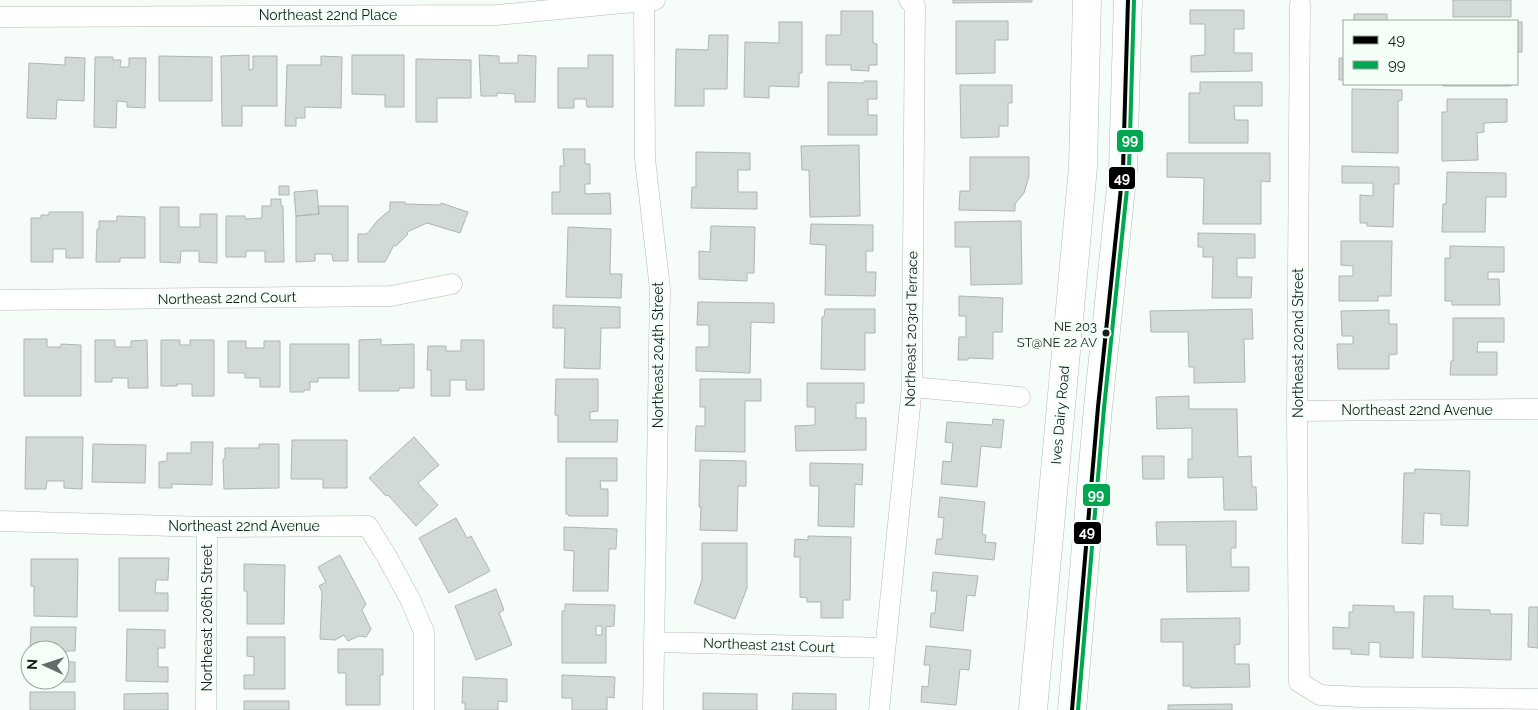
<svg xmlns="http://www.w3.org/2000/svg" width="1538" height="710" font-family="Raleway,sans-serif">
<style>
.building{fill:#d2dad5;stroke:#aeb6b1;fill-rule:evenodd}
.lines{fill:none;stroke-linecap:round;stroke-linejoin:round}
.minor-casing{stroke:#b3bbb5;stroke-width:21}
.primary-casing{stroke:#b3bbb5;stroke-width:29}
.minor{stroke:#fefffe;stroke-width:20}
.primary{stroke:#fefffe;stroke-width:28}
.bus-1-casing{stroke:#f3fff7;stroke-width:8}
.bus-2-casing{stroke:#f3fff7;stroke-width:8}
.bus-1{stroke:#000;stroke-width:4}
.bus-2{stroke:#00a651;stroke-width:4}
.bus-dot{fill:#141f18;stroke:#f3fff7;stroke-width:2}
.labels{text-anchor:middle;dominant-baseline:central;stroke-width:5;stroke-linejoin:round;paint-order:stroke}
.bus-label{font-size:13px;fill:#141f18;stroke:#f3fff7;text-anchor:end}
.street-label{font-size:14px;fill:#141f18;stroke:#f3fff7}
.line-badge{stroke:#f3fff7;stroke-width:2}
.badge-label{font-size:14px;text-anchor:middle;font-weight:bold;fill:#fff}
</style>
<rect width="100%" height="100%" fill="#f6fcf8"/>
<path class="building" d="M953 0H1032V2L953 3Z
M1453 0H1511V17H1453Z
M1190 10H1244V29H1234V53H1252V71L1191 72V56L1205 55V24H1190Z
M841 11H873V43L877 44V65H869V71L851 70V65H826V35H841Z
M1354 14H1387V21H1354Z
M956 21H1008V40H995V73L956 74Z
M779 22H802V73H799V87L769 86V98L744 97 745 42 779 43Z
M1517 22H1522V52H1517Z
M709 35H728L727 89H704V106H675L676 49 708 50Z
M249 55V70L253 69V56H277V106H242V126H222L221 56Z
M352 55H404V107H385V95L352 94Z
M479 55 499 56V63H518V55L536 56 535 102H515V94L497 93V96H481Z
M588 55H613V107H587L586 99H574V108H558V68H588Z
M159 56 212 57V101H159Z
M321 56 342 57 341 108 305 107V118H296V126H285L287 65H321Z
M65 57 85 58 84 101 57 100 56 119 27 118 29 63 65 65Z
M95 57H113V60H121L120 67H129V58H146L145 108 127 107V102L117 101 116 128 94 127Z
M1339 58H1344V80H1339Z
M416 59 471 60V98H437V122H416Z
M864 81H877V99H868V115H877V135H828V82L864 83Z
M1200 82H1262V106H1234L1235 120H1248V143H1189V93H1200Z
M1443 84H1511V86H1443Z
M960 85H1012V103H1008V126H999V137L961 138Z
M1352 89 1402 90V100L1398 101V153L1352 152Z
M1447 99H1507V122L1484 123V132L1477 133 1478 160 1442 161V112H1447Z
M859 145 860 216 810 217 809 170H802L801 146Z
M563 149H585V164H590V184H585V194L610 193 611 214H552V192H560V166H564Z
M696 152 750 153V170H738V192H757V209L691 208 692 187H696Z
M1167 153H1270V182L1261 181V224H1203L1204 178 1167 177Z
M970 157H1029V176L1024 193 1015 204V211L959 210 960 191H970Z
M1342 166 1399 167V184H1394L1393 227 1367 226V223H1360V195L1373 196V183H1342Z
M1447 172 1506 173V197H1486L1485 232H1442L1443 204H1446Z
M279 186H289V195H279Z
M317 190 319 214 296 216 294 192Z
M271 199H281V206H283L284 262H265V251H246V257H226V216H245V219L262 218V206H271Z
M390 202H405V204L441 205V203L468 212 460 233 427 223 407 232 408 234 396 246 394 245 385 262H358V234H367L377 221 390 210Z
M318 206H348V261H333L332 254H315V261L296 262V216L319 214Z
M160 207H179V227H200V214H217V263L199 262V251H181L180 263 160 262Z
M49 212H83V258H66V249H53V262H31V218H41V215H49Z
M117 216 145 217V258H120V262H96L97 229H99V221H117Z
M1021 221 1022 284 971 285 970 247H955V222Z
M811 224 873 225V251H866V272H876L875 296 825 295 826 245 810 244Z
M711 226 755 227 754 273H747V281L699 279V251L710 252Z
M568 227 611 229 610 274H622L621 298 566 297Z
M1198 233 1255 234V258H1237V277H1252L1251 298H1212L1213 257H1203V247H1198Z
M1341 241H1392L1391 296H1378V301H1339V276H1353V266L1341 265Z
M1450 246 1504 247V272H1488V279H1499L1500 305H1452V301H1445V258H1450Z
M959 296 1003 298 1002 332H993V359L968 358V360H958L959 337H966V316H959Z
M698 302 774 303V323L751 322 750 373 696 371V347H709V325H697Z
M553 305 620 307V328H601L600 369 564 368 565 328H553Z
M825 309H875V333H865V370L821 369 822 317H824Z
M1252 309 1253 339H1244L1245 382 1194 383V367H1189L1188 332H1151L1150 311Z
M1389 310V324H1397V354L1389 355V369H1338L1337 344H1353V336H1342L1341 311Z
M1453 318H1504V342H1478L1477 352H1497V375H1450L1451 361H1453Z
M24 339H47V347H61V344L81 345V396H24Z
M381 339V345L414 344V388H399V391H359V340Z
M95 340H115V347H131V341L147 340 148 388H128V378H112V382H95Z
M161 340H180V345H190V340H214V396H192V384H177V386H161Z
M461 340H484V390H466V380H450V396H431V370H427L428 346H446V351H461Z
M228 341H246V348H264V341H280V387H260V378H245V373H228Z
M290 344H349V378H318V382H310V390H304V392H290Z
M556 379H598V411L590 412V420H618L617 442H558V415H555Z
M700 379H761V401H745V452L695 451 696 426H705V407H700Z
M807 383H864V403H856V418H866V450L796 451 795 426 815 425V407H807Z
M1189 396V409H1237L1238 457 1251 456 1252 487H1256L1257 510H1224L1223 477 1188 478V459H1192V428L1157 429 1156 397Z
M993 419 1004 420 1001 448 981 446 977 487 941 484 943 461 951 462 953 443 945 442 947 422 992 425Z
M26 437H83L82 489 64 488V481H47L46 489H25Z
M414 437 439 465 418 483 438 505 416 526 388 495 386 496 369 478Z
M292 440H347V488H323V479H291Z
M191 442H213L212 485 172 484V488H159V462L167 461V453H191Z
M93 444 146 445 145 483 92 482Z
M259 444H279V488L224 489 223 459H225V448H259Z
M1142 456H1164V479H1143Z
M566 458H617V481H600L601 489H608V516H569L568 514H566Z
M700 460 746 461V486H738L737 531 700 530 701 507H699Z
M810 463 863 464 862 485 855 484 854 527 818 526 819 486H810Z
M1415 469 1470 471 1468 526 1441 525V514L1424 513 1423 544 1402 543 1404 473H1414Z
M940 497 985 502 982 534 986 535 985 542 996 543 994 560 935 554 937 539H942L944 518 938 517Z
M456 518 467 538 471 536 490 571 449 593 419 538Z
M1236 521V548H1231V567H1249V591L1187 592 1186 545H1157L1156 522Z
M564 527 617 529 616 549H609L608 591H573L574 551 564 550Z
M808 536 851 537 850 600H843V618H821V602H807V598L800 597V557H794L795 539 808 540Z
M702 543H747V588L735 619 694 603 702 580Z
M340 555 366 604 362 610 371 629 366 637 359 636 348 641 344 635 335 640 320 639 322 592 319 586 326 582 318 567Z
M119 558H169L168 580H156L155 593H168V611H119Z
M31 559H78L77 617 34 616V586H31Z
M244 564 285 565 284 624H247V591H244Z
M933 572 978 576 975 596 967 595 963 631 930 627 931 613H935L937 591H931Z
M496 589 504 610 499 613 512 645 476 660 455 606Z
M1424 596H1453V609L1490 610V614H1512L1511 660 1422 657Z
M565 604 615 605 614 626 606 627V663H562V611H565ZM596 626H602V635H596Z
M1353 605 1394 606V612H1414L1413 658 1380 657V643L1369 642V655L1351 654V649H1333V627L1349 628V612H1353Z
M1529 607H1538V648L1528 647Z
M1240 618V644L1235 645V664H1249L1250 687 1191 688V686H1183V642H1161V619Z
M31 627H76L75 651H66V662H75V682H33V680H60V650H30Z
M127 629 165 630V648H158V667H168V682L126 681Z
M247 637H285V689H244V675H254V657L247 656Z
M926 646 971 650 969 670 960 669 956 705 921 702 922 686 928 687 930 665H924Z
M338 649H383V675H380V705H346V673H338Z
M562 675 615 677 614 698 607 697V710H572V698H562Z
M463 677 507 679V702L498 701V710H465V703H462Z
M30 692H75V710H30Z
M168 693V710H124V694Z
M703 693 757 694V710H703Z
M793 693 836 694V710H792Z
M244 701H289V710H244Z
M1232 704V710H1168V705Z"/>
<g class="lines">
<g class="minor-casing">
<path id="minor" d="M644 2 645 159 660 289 653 710
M1300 4 1297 411 1299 682 1320 695 1360 697 1538 699
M0 17 497 15 655 0
M0 300 391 296 452 284
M912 387 1020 397
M1297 411 1538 409
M0 521 207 527 368 526 387 557 410 599 424 632V710
M654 642 885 648
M206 710 207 527
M879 710 912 387 915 6 909 0"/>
</g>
<g class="primary-casing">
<path id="primary" d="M1033 710 1083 167 1087 0
M1072 710 1098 407 1123 169 1128 0"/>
</g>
<use href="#minor" class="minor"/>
<use href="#primary" class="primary"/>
<g class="bus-1-casing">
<path id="bus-1" d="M1072 710 1098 407 1123 169 1128 0"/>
</g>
<g class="bus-2-casing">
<path id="bus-2" d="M1078 710 1104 408 1129 170 1134 0"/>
</g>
<use href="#bus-1" class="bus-1"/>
<use href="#bus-2" class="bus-2"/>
</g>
<circle class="bus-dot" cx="1106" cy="333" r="4.5"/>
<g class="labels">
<g class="bus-label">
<text x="1097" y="326">NE 203<tspan x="1097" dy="16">ST@NE 22 AV</tspan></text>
</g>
<g class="street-label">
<text x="328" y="15">Northeast 22nd Place</text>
<text transform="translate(227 298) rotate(-1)">Northeast 22nd Court</text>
<text transform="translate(911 329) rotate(-89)">Northeast 203rd Terrace</text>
<text transform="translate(1298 343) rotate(-90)">Northeast 202nd Street</text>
<text transform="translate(658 355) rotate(-90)">Northeast 204th Street</text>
<text x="1417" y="410">Northeast 22nd Avenue</text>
<text transform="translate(1060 415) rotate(-85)">Ives Dairy Road</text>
<text x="244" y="526">Northeast 22nd Avenue</text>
<text transform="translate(207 618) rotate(-90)">Northeast 206th Street</text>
<text transform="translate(769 645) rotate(2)">Northeast 21st Court</text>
</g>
</g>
<g class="line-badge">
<rect x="1116" y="129" width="28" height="24" rx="5" fill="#00a651"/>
<rect x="1108" y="166" width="28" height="24" rx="5" fill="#000"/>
<rect x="1082" y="483" width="29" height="24" rx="5" fill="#00a651"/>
<rect x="1073" y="521" width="29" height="24" rx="5" fill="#000"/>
</g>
<g class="badge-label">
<text x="1130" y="145">99</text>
<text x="1122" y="183">49</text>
<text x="1096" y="500">99</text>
<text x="1087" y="537">49</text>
</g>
<rect x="1343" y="20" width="175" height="65" fill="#f3fff7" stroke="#9aa59e"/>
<rect x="1353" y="36" width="25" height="8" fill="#000000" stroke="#9aa59e"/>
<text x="1388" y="45" font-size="15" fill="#141f18">49</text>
<rect x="1353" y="61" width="25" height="8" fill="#00a651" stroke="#9aa59e"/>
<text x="1388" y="70" font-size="15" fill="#141f18">99</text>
<g transform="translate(45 665) rotate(273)"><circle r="24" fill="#f3fff7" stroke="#9aa59e"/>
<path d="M0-4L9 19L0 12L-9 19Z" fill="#636c66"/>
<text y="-8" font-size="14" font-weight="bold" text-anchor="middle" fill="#141f18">N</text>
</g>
</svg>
